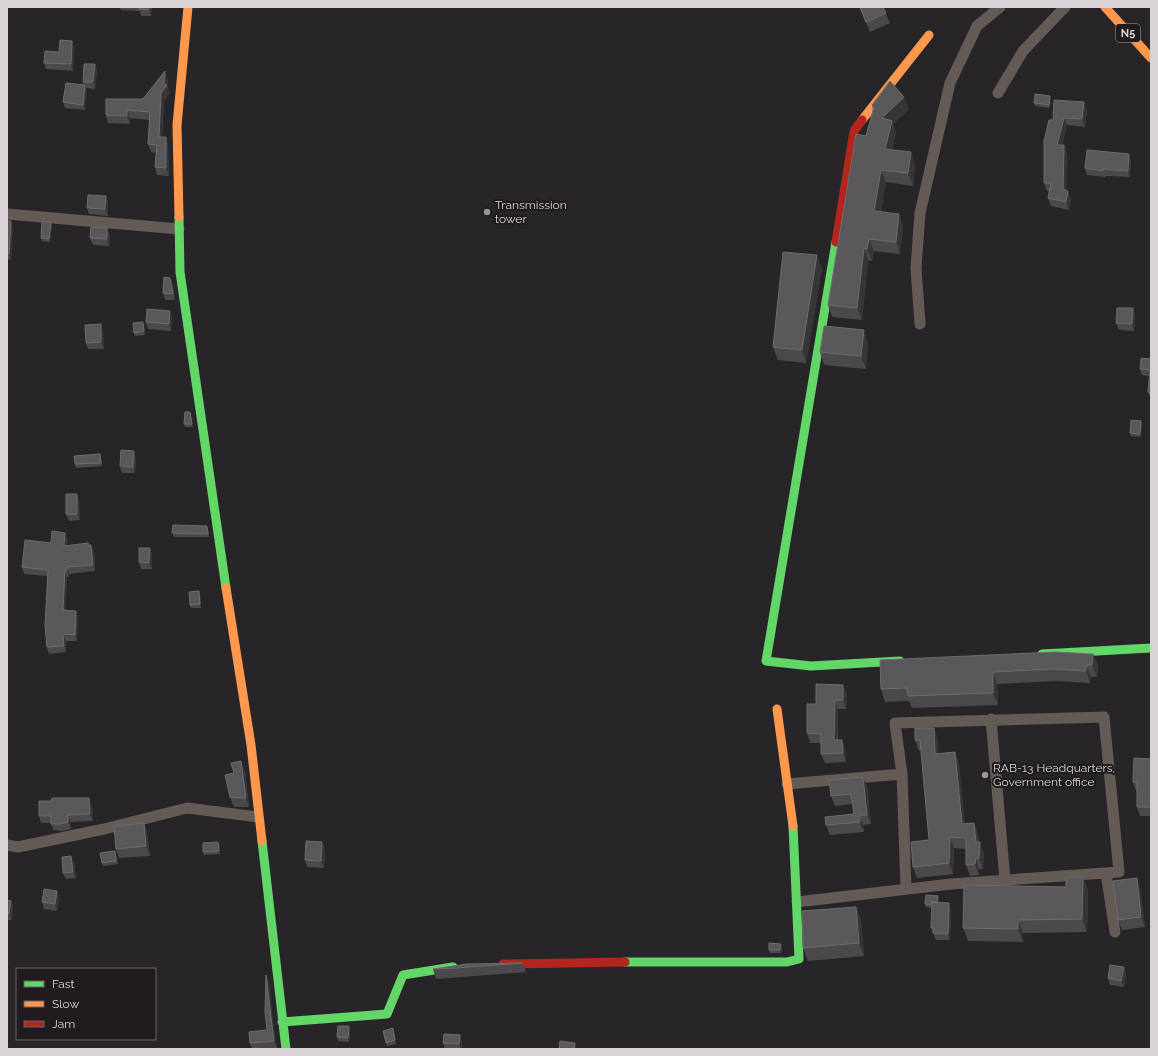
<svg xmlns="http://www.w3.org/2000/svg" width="1158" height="1056" font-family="Raleway,sans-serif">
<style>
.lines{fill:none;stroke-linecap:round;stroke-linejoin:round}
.street{stroke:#655b56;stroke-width:11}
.fast{stroke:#63d668;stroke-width:9}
.slow{stroke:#ff974d;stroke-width:9}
.jam{stroke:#b3261e;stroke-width:9}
.wall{fill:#4c494c}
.shaded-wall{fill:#383538}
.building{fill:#5b585b;stroke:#6f6b6e}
.poi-dot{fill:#9a9699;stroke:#201b1f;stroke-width:1.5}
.labels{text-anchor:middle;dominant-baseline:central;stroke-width:4;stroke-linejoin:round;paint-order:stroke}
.shield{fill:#201b1f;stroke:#a09c9f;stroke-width:1}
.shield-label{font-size:11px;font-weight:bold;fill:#d7d3d6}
.poi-label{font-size:12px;fill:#d7d3d6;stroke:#201b1f;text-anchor:start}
</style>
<rect width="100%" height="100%" fill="#282528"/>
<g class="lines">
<path class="street" d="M998 93 1023 51 1065 7
M7 214 179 229
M920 324 916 268 920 213 950 83 977 26 1000 7
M991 719 1005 880
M902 774 906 889
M787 784 902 774 895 723 1104 717 1119 872 951 884 797 902
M7 845 18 847 104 829 187 808 258 817
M1106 873 1115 932"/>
<path class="fast" d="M179 217 180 272 226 588
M836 242 766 661 811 666 900 661
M1042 654 1151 648
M262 841 286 1049
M625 962H787L799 959 793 826
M282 1022 387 1014 403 975 453 967"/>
<path class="slow" d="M1105 7 1151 58
M862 120 929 35
M179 217 177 125 188 7
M226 588 251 745 262 841
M777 709 793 826"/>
<path class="jam" d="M836 242 854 131 862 120
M503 964 625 962"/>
</g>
<path class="wall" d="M119 7H152L151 16H141L140 11 121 10Z
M859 7H883L890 23 870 32Z
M74 47 73 71 46 69 44 63 59 52Z
M95 64 97 71 95 89 86 88 87 91 85 110 65 108 63 102 84 85 83 82Z
M168 79 167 85 170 93 164 101 162 137H166L168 145 169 176 157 175 155 167 156 153 151 152 148 144 150 120 130 118V124L108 123 106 115 143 99Z
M1051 99 1050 108 1035 106 1034 103Z
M872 105 909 109 893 124 896 133 892 150 915 164 913 186 886 182 881 211 903 226 900 254 874 251 872 261 868 260 862 320 832 317 828 305 866 136 873 109Z
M1087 110 1085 127 1067 125 1062 145 1067 153 1066 190 1071 198 1069 210 1051 206 1048 198 1050 191H1047L1044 183 1053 120Z
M1131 160 1130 177 1106 176 1105 177 1087 175 1085 168Z
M106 196 108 203V216L89 214 87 208Z
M7 221 13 227 11 260 7 259Z
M52 225 50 242 42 241 41 238Z
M110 235 109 246 93 245 90 238Z
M822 268 806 363 778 360 773 347Z
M173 284 175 300H165L163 293Z
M1133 308 1135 315 1134 331 1119 330 1116 323Z
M172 318 171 331 148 329 146 322Z
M101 324 103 331 104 349H88L86 343Z
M144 326 145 335 135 336 134 333Z
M868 343 866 369 824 365 820 352Z
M1151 359V399L1148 392 1149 376 1142 375 1140 369Z
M190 412 191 415 193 427H185L184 424Z
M1141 421 1142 424 1141 437 1131 436 1130 433Z
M101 457 102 466 76 468 75 464Z
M136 457 135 473H122L120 466Z
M79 500 80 520 69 521 66 514Z
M208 529 209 537H174L172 533Z
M68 539 67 545H89L94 552 95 571 69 574V577H67L65 610 76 611 78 617 77 641H66V652L49 654 47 647V576L24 574 22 567 51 543Z
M150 548 152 555V569H141L139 562Z
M200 595 201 608H191L190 605Z
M1093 654 1098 666 1097 677H1091L1090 683 1056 681 997 684 998 705 912 708 909 701 885 702 881 689Z
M843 685 847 694 846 709H838V740H842L845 749 846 762 825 763 821 754V743H810L807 733 816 704Z
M938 739V754L959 763 964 824 974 823 978 834 979 842 984 853 983 869H979V875L970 876 966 865V849L954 848 953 874 917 878 913 867 929 840 921 751H919L915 740Z
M1151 759V816H1140L1137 807V791H1136L1133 782Z
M245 770 249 807H234L230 797Z
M863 777 867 787 871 824 863 825 864 832 830 835 826 825 854 814 853 804 835 806 831 796Z
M92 805 93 821 71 822V829L62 831 53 830 51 823H41L39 816Z
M144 823 147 833 150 856 119 858 116 849Z
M322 842 325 849 324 868 307 867 305 860Z
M220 845V854L204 855 203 852Z
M116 854 118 864 103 866 102 863Z
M71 856 74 863 76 878 66 879 63 873Z
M1140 888 1145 927 1122 930 1118 920Z
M1088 890 1087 932 1023 933V942L968 941 963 928Z
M57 891 59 898 57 911 44 909 42 902Z
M7 900 11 901 13 907 12 920H7Z
M939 900 938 903 951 910 950 940H936L931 928 932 908 926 907 925 904Z
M856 907 861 920 864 956 808 961 803 948Z
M782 947 781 953H770L769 950Z
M523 963 526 972 436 979 433 969Z
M1126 973 1124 987 1110 985 1108 978Z
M269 982 273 1023 277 1048 252 1049 250 1043 267 1030Z
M393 1028 396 1044 387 1046 383 1031Z
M350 1030 349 1042 338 1041 337 1037Z
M462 1042V1049H445L443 1043Z"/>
<path class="shaded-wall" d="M149 7H152L151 16 149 10Z
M72 41 74 47 73 71 71 64Z
M95 64 97 71 95 89 93 82Z
M165 71 168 79 167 85 170 93 164 101 161 145 159 137 161 93 164 83Z
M85 85 87 91 85 110 83 105Z
M1050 96 1051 99 1050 108 1049 105Z
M904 97 909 109 893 124 896 133 889 161 885 149 882 118Z
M1084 102 1087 110 1085 127 1082 119Z
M127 110 130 118V124L127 116Z
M1064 118 1067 125 1060 153 1057 145Z
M166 137 168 145 169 176 166 168Z
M1064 145 1067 153 1066 197 1063 189Z
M911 152 915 164 913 186 908 173Z
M1129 154 1131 160 1130 177 1128 171Z
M881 170 886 182 879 223 874 211Z
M1068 191 1071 198 1069 210 1066 202Z
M106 196 108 203V216L105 209Z
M899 214 903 226 900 254 896 242Z
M11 221 13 227 11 260 9 254Z
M51 222 52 225 50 242 49 239Z
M107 228 110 235 109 246 107 239Z
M869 239 874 251 872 261 867 249Z
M864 248 868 260 862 320 857 308Z
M817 255 822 268 806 363 802 350Z
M170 278 173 284 175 300 173 294Z
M1133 308 1135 315 1134 331 1132 324Z
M170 311 172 318 171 331 169 324Z
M143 322 144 326 145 335 144 331Z
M101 324 103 331 104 349 101 342Z
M864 330 868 343 866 369 861 356Z
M190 412 191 415 193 427 192 424Z
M1141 421 1142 424 1141 437 1140 434Z
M134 451 136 457 135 473 133 467Z
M100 454 101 457 102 466 101 463Z
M77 494 79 500 80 520 77 514Z
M65 533 68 539 66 552 64 546Z
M91 545 94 552 95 571 93 565Z
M150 548 152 555V569L149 563Z
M67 567 69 574V577L67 570Z
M65 570 67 577 65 617 63 610Z
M199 591 200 595 201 608 200 604Z
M76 611 78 617 77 641 75 635Z
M63 634 66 641V652L64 646Z
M1093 654 1098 666 1097 677 1092 665Z
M1086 665 1091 677 1090 683 1086 671Z
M993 672 997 684 998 705 993 693Z
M843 685 847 694 846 709 843 700Z
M835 700 838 709 837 749 834 740Z
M934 728 938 739 939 765 935 754Z
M842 740 845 749 846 762 843 753Z
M955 752 959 763 966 835 962 824Z
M241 761 245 770 249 807 246 798Z
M863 777 867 787 871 824 867 815Z
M89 798 92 805 93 821 90 814Z
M68 815 71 822V829L68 822Z
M859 815 863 825 864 832 860 822Z
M144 823 147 833 150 856 146 846Z
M974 823 978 834 980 849V842L984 853 983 869 979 858 976 842Z
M950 837 954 848 953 874 949 863Z
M218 842 220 845V854L219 851Z
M322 842 325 849 324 868 321 861Z
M71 856 74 863 76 878 73 872Z
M976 858 979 869V875L975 864Z
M1083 877 1088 890 1087 932 1082 919Z
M1137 878 1140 888 1145 927 1141 917Z
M57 891 59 898 57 911 55 904Z
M938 896 939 900 938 908 937 905Z
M11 901 13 907 12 920 9 914Z
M949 903 951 910 950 940 948 934Z
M856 907 861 920 864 956 859 943Z
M1018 920 1023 933V942L1018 929Z
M781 944 782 947 781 953 780 950Z
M1124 967 1126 973 1124 987 1121 981Z
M266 975 269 982 273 1023 277 1048 274 1041 271 1017Z
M349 1026 350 1030 349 1042 348 1038Z
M460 1035 462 1042V1049H461L459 1044Z
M575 1043 577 1049H574Z"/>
<path class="building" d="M139 7H149V10L139 9Z
M860 7H883L886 13 866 22Z
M60 40 72 41 71 64 44 63 45 51 59 52Z
M84 64H95L93 82H83Z
M165 71 164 83 167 85 161 93 159 137H166V168L155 167 157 145 148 144 150 112 127 110V116L106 115V99H143Z
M890 81 904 97 882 118 892 121 885 149 911 152 908 173 881 170 874 211 899 214 896 242 869 239 867 249 864 248 857 308 828 305 856 134 866 136 874 107 872 105Z
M66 83 85 85 83 105 63 102Z
M1035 94 1050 96 1049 105 1034 103Z
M1054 100 1084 102 1082 119 1064 118 1057 145H1064L1063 189 1068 191 1066 202 1048 198 1051 183H1044V141L1049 120H1053Z
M1087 150 1129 154 1128 171 1103 169V171L1085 168Z
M88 195 106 196 105 209 87 208Z
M7 221H11L9 254H7Z
M42 221 51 222 49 239 41 238Z
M91 227 107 228V239L90 238Z
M783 252 817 255 802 350 773 347Z
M164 277 170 278 173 294 163 293Z
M1117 308H1133L1132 324 1116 323Z
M147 309 170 311 169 324 146 322Z
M143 322 144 331 134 333 133 323Z
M101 324V342L86 343 85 325Z
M824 326 864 330 861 356 820 352Z
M1141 358 1151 359V393L1148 392 1150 370 1140 369Z
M185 412H190L192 424H184Z
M1131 420 1141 421 1140 434 1130 433Z
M121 450 134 451 133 467 120 466Z
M100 454 101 463 75 464 74 456Z
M66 494H77V514H66Z
M173 525 207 526 208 534 172 533Z
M52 531 65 533 64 546 88 543V545H91L93 565 67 567V570H65L63 610 76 611 75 635 63 634 64 646 47 647 45 625 48 570 22 567 25 540 51 543Z
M139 548H150L149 563 139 562Z
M199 591 200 604 190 605 189 592Z
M1055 652 1093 654 1092 665H1086V671L1052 669 993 672V693L908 696 907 688 881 689 880 660Z
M816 684 843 685V700H835L834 740H842L843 753 821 754V734L807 733V704H816Z
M915 728H934L935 754 955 752 962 824 974 823 976 842H980L979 858H976L975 864 966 865V838L950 837 949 863 913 867 911 842 929 840 920 740H915Z
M1134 758 1151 759V807H1137V782H1133Z
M241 761 246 798 230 797 225 775 234 773 231 763Z
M863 777 867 815H859L860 822 826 825 825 817 854 814 851 794 831 796 829 780Z
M52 798H89L90 814 68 815V822L60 824H51V816H39V801H51Z
M144 823 146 846 116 849 114 826Z
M306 841 322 842 321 861 305 860Z
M218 842 219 851 203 852V843Z
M115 851 116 861 102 863 100 853Z
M71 856 73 872 63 873 62 857Z
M1066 877H1083L1082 919 1018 920V929L963 928 964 885 1066 887Z
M1137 878 1141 917 1118 920 1113 881Z
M44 889 57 891 55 904 42 902Z
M926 895 938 896 937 903 932 902V905L925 904Z
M7 900 11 901 9 914 7 913Z
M932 902 949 903 948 934 933 933 934 928H931Z
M856 907 859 943 803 948 802 911Z
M769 943 781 944 780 950H769Z
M523 963 457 968 433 969 467 964Z
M1110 965 1124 967 1121 981 1108 978Z
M266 975 271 1017 274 1041 250 1043 249 1032 267 1030 265 1012Z
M338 1026H349L348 1038 337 1037Z
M393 1028 395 1040 386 1043 383 1031Z
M444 1034 460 1035 459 1044 443 1043Z
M560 1041 575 1043 574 1049H559Z"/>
<g class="poi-dot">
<circle cx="487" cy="212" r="4"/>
<circle cx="985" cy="775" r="4"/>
</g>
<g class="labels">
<rect class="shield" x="1116" y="24" width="24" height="18" rx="3"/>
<g class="shield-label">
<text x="1128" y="33">N5</text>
</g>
<g class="poi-label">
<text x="495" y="205">Transmission<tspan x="495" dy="14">tower</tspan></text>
<text x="993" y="768">RAB-13 Headquarters,<tspan x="993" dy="14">Government office</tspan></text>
</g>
</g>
<rect width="1158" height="1056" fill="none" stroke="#d7d3d6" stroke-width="16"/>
<rect x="16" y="968" width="140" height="72" fill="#201b1f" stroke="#696568"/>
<rect x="24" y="981" width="20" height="6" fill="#63d668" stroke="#696568"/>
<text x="52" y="988" font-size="12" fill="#d7d3d6">Fast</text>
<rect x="24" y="1001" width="20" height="6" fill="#ff974d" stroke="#696568"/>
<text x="52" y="1008" font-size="12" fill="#d7d3d6">Slow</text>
<rect x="24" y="1021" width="20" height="6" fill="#b3261e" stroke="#696568"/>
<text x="52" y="1028" font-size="12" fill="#d7d3d6">Jam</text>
</svg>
